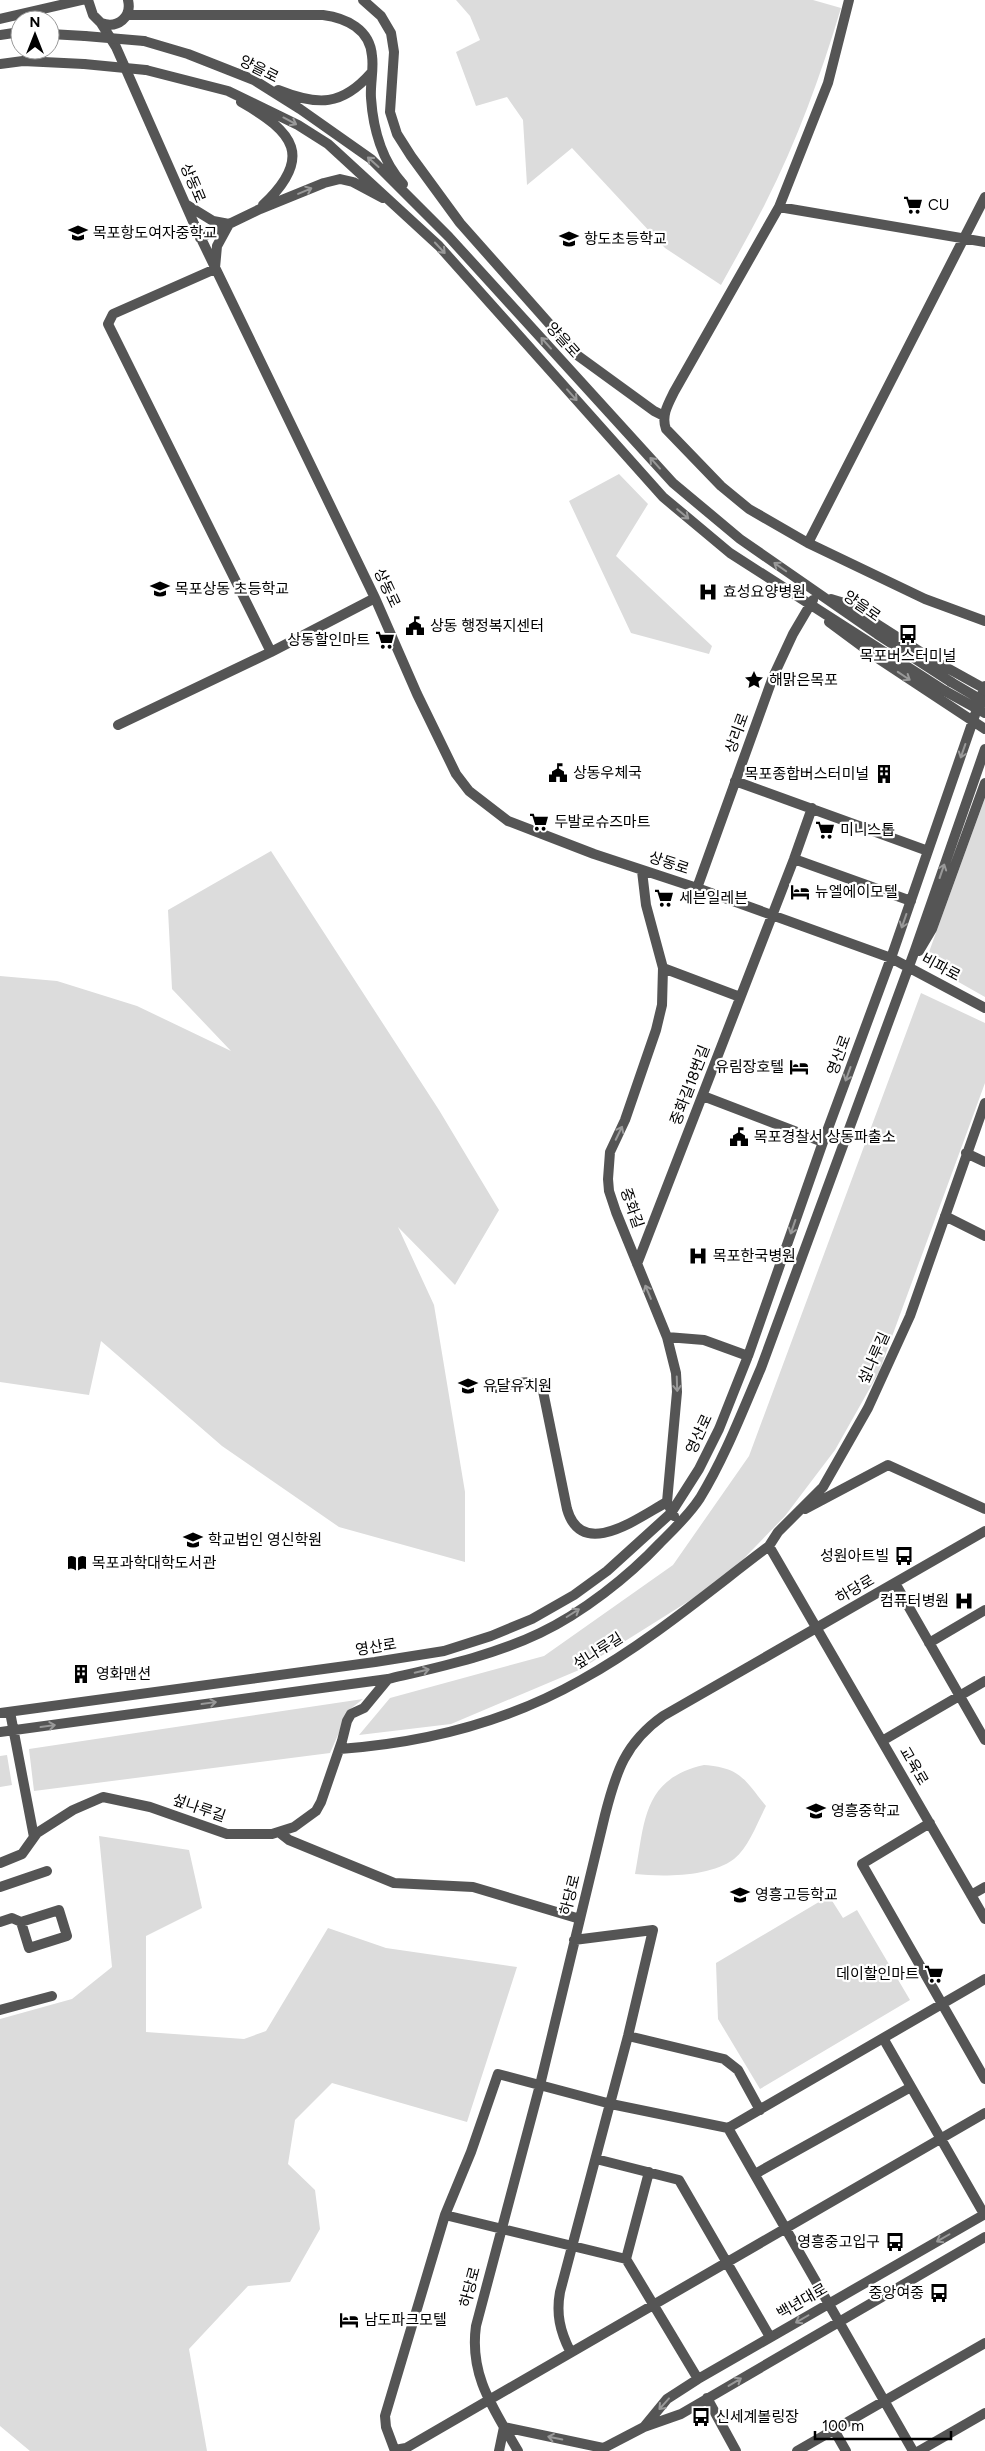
<svg xmlns="http://www.w3.org/2000/svg" width="985" height="2451" font-family="Figtree,'Noto Sans KR',sans-serif">
<style>
.green{fill:#dcdcdc}
.lines{fill:none;stroke-linecap:round;stroke-linejoin:round}
.minor{stroke:#555;stroke-width:10}
.minor-bridge{stroke:#555;stroke-width:10}
.oneway{stroke:#999}
.labels{text-anchor:middle;dominant-baseline:central;stroke-width:4.5;stroke-linejoin:round;paint-order:stroke}
.street-label{font-size:15px;fill:#000;stroke:#fff}
.poi-label{font-size:15px;fill:#000;stroke:#fff;text-anchor:start}
</style>
<rect width="100%" height="100%" fill="#fff"/>
<path class="green" d="M456 0H813L841 8C821 75 797 141 765 204 751 231 736 258 721 285L665 248 572 148 527 185 523 120 507 97 476 106 456 52 480 40 470 16Z
M619 474 648 504 616 556 712 646 709 654 631 633 569 501Z
M985 798V997L925 963Z
M271 851 439 1110 499 1210 455 1285 398 1227 434 1305 465 1492V1562L339 1527 222 1446 101 1341 89 1395 0 1382V976L57 981 137 1006 231 1051 172 989 168 910Z
M921 993 985 1023V1083L879 1372 835 1450 785 1516 724 1579 579 1670 451 1724 359 1735 390 1698 544 1656 673 1565 749 1456Z
M363 1699 349 1710 330 1753 34 1791 29 1749Z
M7 1755 12 1785 0 1787V1756Z
M704 1765C741 1768 744 1779 766 1806 757 1823 749 1847 734 1859 710 1877 663 1877 635 1874 645 1822 642 1779 704 1765Z
M99 1836 189 1850 202 1908 146 1936V2032L244 2039 266 2031 328 1928 386 1948 517 1967 467 2122 332 2083 295 2120 288 2164 315 2190 320 2229 290 2282 248 2286 189 2349 207 2451H30L0 2426V2019L72 1999 112 1967Z
M829 1896 843 1918 857 1910 910 2000 760 2089 718 2019 716 1963Z"/>
<g class="lines">
<path class="minor" d="M88 0 93 15 101 23 116 47 195 226 375 598 417 694 456 774 469 791 508 821 594 854 697 888 891 958 985 1008
M363 0 381 16 391 33 394 52 390 112 397 134 411 156 460 223 577 355 654 411 664 416
M849 0 828 83 779 207 674 392C668 404 661 416 666 429L721 486 749 509 808 543 925 599 985 621
M127 15H323C346 18 370 29 372 56 374 69 370 84 371 98 373 128 382 161 403 184
M0 19 82 0
M101 23C118 29 132 17 128 0
M50 34 85 36
M0 35 20 32
M144 41 188 54 254 80 300 109 371 159 449 237 673 483 740 539 877 634 951 682
M0 64 23 61 84 64
M146 70 228 91 298 125 328 144 439 246 663 497 730 553 945 691
M278 90C318 106 342 106 371 73
M241 102C294 132 314 157 263 205
M187 205 213 221 229 224 217 246 215 268
M779 207 985 242
M200 238 260 209 324 183 340 179 353 182 383 198
M215 269 113 314 108 324 271 652
M808 543 985 197
M831 599 844 603 933 660 985 689
M829 622 879 659 985 729
M118 725 271 652 375 598
M735 781 928 851
M794 859 911 901
M642 871 646 905 663 968 662 1005 656 1030 625 1120 610 1152 608 1179 609 1191 616 1212 667 1337 676 1373 677 1392 667 1502 674 1516
M697 888 773 677 793 634 813 600
M919 951 932 929 985 783
M663 968 740 997
M703 1096 823 1142
M966 1153 985 1162
M945 1216 985 1236
M637 1264 794 859 812 808
M667 1337 704 1340 748 1356
M496 1388C513 1385 531 1375 543 1391L567 1509C582 1561 639 1517 667 1502
M805 1509 888 1465 985 1509
M769 1546 985 1919
M895 1583 985 1740
M929 1643 985 1610
M10 1712 34 1837
M0 1713 375 1662 444 1651 491 1636 532 1619 574 1595 607 1571 671 1513 699 1469 719 1429 748 1356 823 1142 891 958 985 686
M0 1732 388 1679C439 1667 492 1656 540 1633 582 1613 628 1577 660 1543 674 1529 689 1515 700 1498 725 1457 742 1412 761 1368L915 950 985 749
M882 1741 985 1681
M340 1749C424 1743 507 1722 581 1680 648 1643 708 1592 769 1546L778 1532 823 1487 868 1408 910 1316 985 1103
M930 1823 862 1864 985 2079
M280 1833 289 1840 394 1883 473 1887 580 1919
M0 1863 22 1854 37 1833 73 1810 103 1797 150 1807 227 1834H272L294 1827 316 1811 321 1802 342 1741 347 1721 351 1714 364 1708 388 1679
M0 1887 47 1871
M971 1895 985 1887
M0 1922 12 1918 21 1922 59 1910 67 1936 29 1948 21 1922
M0 2010 52 1996
M628 2036 724 2059 738 2070 760 2110
M883 2038 984 2214
M728 2128 985 1979
M596 2159 679 2180 770 2337
M649 2172 626 2259 698 2379
M755 2174 911 2087
M445 2215 626 2259
M570 2351C560 2331 556 2314 560 2292L628 2036 653 1930 574 1940
M707 2398 736 2451
M644 2427 667 2399 698 2379 985 2214
M834 2430 846 2451
M395 2450 406 2448C598 2336 791 2224 985 2113
M395 2451 386 2427 385 2416 445 2215 471 2152 498 2074 611 2104 728 2128 913 2451
M499 2451 504 2427 603 2448 602 2450
M518 2451C494 2409 469 2376 476 2326L540 2085 605 1815C616 1772 625 1743 663 1716L985 1531
M598 2451 644 2427 681 2414 985 2237
M797 2451 985 2343
M919 2451 985 2413"/>
<path class="minor-bridge" d="M85 36 144 41
M84 64 146 70
M951 682 985 702
M945 691 985 713"/>
</g>
<defs><path id="oneway-shaft" d="M-6 0H5M1.5-3L5.5 0L1.5 3" fill="none" stroke-width="1.6" stroke-linecap="round" stroke-linejoin="round" transform="scale(1.25)"/></defs>
<g class="oneway">
<use href="#oneway-shaft" transform="translate(290 121) rotate(28)"/>
<use href="#oneway-shaft" transform="translate(373 162) rotate(-138)"/>
<use href="#oneway-shaft" transform="translate(305 191) rotate(-23)"/>
<use href="#oneway-shaft" transform="translate(440 248) rotate(47)"/>
<use href="#oneway-shaft" transform="translate(546 343) rotate(-132)"/>
<use href="#oneway-shaft" transform="translate(572 395) rotate(48)"/>
<use href="#oneway-shaft" transform="translate(655 463) rotate(-132)"/>
<use href="#oneway-shaft" transform="translate(683 514) rotate(40)"/>
<use href="#oneway-shaft" transform="translate(780 567) rotate(-145)"/>
<use href="#oneway-shaft" transform="translate(904 676) rotate(34)"/>
<use href="#oneway-shaft" transform="translate(963 751) rotate(109)"/>
<use href="#oneway-shaft" transform="translate(942 871) rotate(-71)"/>
<use href="#oneway-shaft" transform="translate(904 921) rotate(109)"/>
<use href="#oneway-shaft" transform="translate(848 1074) rotate(110)"/>
<use href="#oneway-shaft" transform="translate(619 1133) rotate(-64)"/>
<use href="#oneway-shaft" transform="translate(793 1227) rotate(109)"/>
<use href="#oneway-shaft" transform="translate(648 1292) rotate(-113)"/>
<use href="#oneway-shaft" transform="translate(677 1384) rotate(88)"/>
<use href="#oneway-shaft" transform="translate(573 1613) rotate(-32)"/>
<use href="#oneway-shaft" transform="translate(422 1671) rotate(-13)"/>
<use href="#oneway-shaft" transform="translate(209 1703) rotate(-8)"/>
<use href="#oneway-shaft" transform="translate(48 1726) rotate(-8)"/>
<use href="#oneway-shaft" transform="translate(943 2238) rotate(150)"/>
<use href="#oneway-shaft" transform="translate(802 2319) rotate(150)"/>
<use href="#oneway-shaft" transform="translate(735 2382) rotate(-31)"/>
<use href="#oneway-shaft" transform="translate(664 2404) rotate(132)"/>
<use href="#oneway-shaft" transform="translate(555 2438) rotate(-168)"/>
</g>
<defs>
<g id="supermarket-bare" transform="scale(1.5)"><path d="M-6-5.5h2.5l.6 2H6L4.5 2H-2.5L-4.4-4H-6ZM-1.5 3.2a1.3 1.3 0 1 0 .1 0ZM3 3.2a1.3 1.3 0 1 0 .1 0Z" fill="#000" stroke="#fff" stroke-width="2.5" paint-order="stroke"/></g>
<g id="school-bare" transform="scale(1.5)"><path d="M0-5L7-2L0 1L-7-2ZM-4 1L0 2.5L4 1V4Q0 6-4 4Z" fill="#000" stroke="#fff" stroke-width="2.5" paint-order="stroke"/></g>
<g id="hospital-bare" transform="scale(1.5)"><path d="M-5-5h3v3.5h4V-5h3V5h-3V1.5h-4V5h-3Z" fill="#000" stroke="#fff" stroke-width="2.5" paint-order="stroke"/></g>
<g id="civic-bare" transform="scale(1.5)"><path d="M-.6-6.5H3V-4.5H.6V-3L4-1V1h2V6H-6V1h2V-1L-.6-3ZM-1.2 2.5V6h2.4V2.5Z" fill="#000" stroke="#fff" stroke-width="2.5" paint-order="stroke"/></g>
<g id="bus-bare" transform="scale(1.5)"><path d="M-5-6H5V4H4V6H2V4H-2V6H-4V4H-5ZM-3.5-4V0h7V-4ZM-3.5 1.2v1.5H-2V1.2ZM2 1.2v1.5H3.5V1.2Z" fill="#000" stroke="#fff" stroke-width="2.5" paint-order="stroke"/></g>
<g id="sight-bare" transform="scale(1.5)"><path d="M0-6L1.8-2.2L6-1.7L2.9 1.2L3.7 5.4L0 3.3L-3.7 5.4L-2.9 1.2L-6-1.7L-1.8-2.2Z" fill="#000" stroke="#fff" stroke-width="2.5" paint-order="stroke"/></g>
<g id="building-bare" transform="scale(1.5)"><path d="M-4-6H4V6H1V3H-1V6H-4ZM-2.5-4.3h1.7v1.8h-1.7ZM.8-4.3h1.7v1.8H.8ZM-2.5-1h1.7V.8h-1.7ZM.8-1h1.7V.8H.8Z" fill="#000" stroke="#fff" stroke-width="2.5" paint-order="stroke"/></g>
<g id="hotel-bare" transform="scale(1.5)"><path d="M-6-4.5h1.5V1H6V5H4.5V3h-9V5H-6ZM-4 0a1.8 1.8 0 1 1 3.6 0ZM.5 0V-2.5h3Q6-2.5 6 0Z" fill="#000" stroke="#fff" stroke-width="2.5" paint-order="stroke"/></g>
<g id="library-bare" transform="scale(1.5)"><path d="M-6-4Q-3-5.5-.7-3.5V5Q-3 3-6 4ZM6-4Q3-5.5 .7-3.5V5Q3 3 6 4Z" fill="#000" stroke="#fff" stroke-width="2.5" paint-order="stroke"/></g>
</defs>
<g fill-rule="evenodd">
<use href="#supermarket-bare" x="913" y="205"/>
<use href="#school-bare" x="78" y="233"/>
<use href="#school-bare" x="569" y="239"/>
<use href="#school-bare" x="160" y="589"/>
<use href="#hospital-bare" x="708" y="592"/>
<use href="#civic-bare" x="415" y="626"/>
<use href="#bus-bare" x="908" y="634"/>
<use href="#supermarket-bare" x="385" y="640"/>
<use href="#sight-bare" x="754" y="680"/>
<use href="#civic-bare" x="558" y="773"/>
<use href="#building-bare" x="884" y="774"/>
<use href="#supermarket-bare" x="539" y="822"/>
<use href="#supermarket-bare" x="825" y="830"/>
<use href="#hotel-bare" x="800" y="892"/>
<use href="#supermarket-bare" x="664" y="898"/>
<use href="#hotel-bare" x="799" y="1067"/>
<use href="#civic-bare" x="739" y="1137"/>
<use href="#hospital-bare" x="698" y="1256"/>
<use href="#school-bare" x="468" y="1386"/>
<use href="#school-bare" x="193" y="1540"/>
<use href="#bus-bare" x="904" y="1556"/>
<use href="#library-bare" x="77" y="1563"/>
<use href="#hospital-bare" x="964" y="1601"/>
<use href="#building-bare" x="81" y="1674"/>
<use href="#school-bare" x="816" y="1811"/>
<use href="#school-bare" x="740" y="1895"/>
<use href="#supermarket-bare" x="934" y="1974"/>
<use href="#bus-bare" x="895" y="2242"/>
<use href="#bus-bare" x="939" y="2293"/>
<use href="#hotel-bare" x="349" y="2320"/>
<use href="#bus-bare" x="701" y="2417"/>
</g>
<g class="labels">
<g class="street-label">
<text transform="translate(259 69) rotate(27)">양을로</text>
<text transform="translate(193 183) rotate(67)">상동로</text>
<text transform="translate(563 340) rotate(48)">양을로</text>
<text transform="translate(387 588) rotate(65)">상동로</text>
<text transform="translate(862 606) rotate(35)">양을로</text>
<text transform="translate(737 733) rotate(-70)">상리로</text>
<text transform="translate(669 863) rotate(18)">상동로</text>
<text transform="translate(941 967) rotate(28)">비파로</text>
<text transform="translate(839 1055) rotate(-70)">영산로</text>
<text transform="translate(690 1085) rotate(-69)">중화길18번길</text>
<text transform="translate(632 1208) rotate(71)">중화길</text>
<text transform="translate(874 1358) rotate(-66)">섶나루길</text>
<text transform="translate(699 1434) rotate(-65)">영산로</text>
<text transform="translate(855 1589) rotate(-30)">하당로</text>
<text transform="translate(376 1647) rotate(-9)">영산로</text>
<text transform="translate(598 1651) rotate(-32)">섶나루길</text>
<text transform="translate(914 1766) rotate(60)">교육로</text>
<text transform="translate(199 1808) rotate(19)">섶나루길</text>
<text transform="translate(570 1895) rotate(-76)">하당로</text>
<text transform="translate(470 2287) rotate(-75)">하당로</text>
<text transform="translate(802 2301) rotate(-30)">백년대로</text>
</g>
<g class="poi-label">
<text x="928" y="205">CU</text>
<text x="93" y="233">목포항도여자중학교</text>
<text x="584" y="239">항도초등학교</text>
<text x="175" y="589">목포상동 초등학교</text>
<text x="723" y="592">효성요양병원</text>
<text x="430" y="626">상동 행정복지센터</text>
<text x="370" y="640" text-anchor="end">상동할인마트</text>
<text x="908" y="656" text-anchor="middle">목포버스터미널</text>
<text x="769" y="680">해맑은목포</text>
<text x="573" y="773">상동우체국</text>
<text x="869" y="774" text-anchor="end">목포종합버스터미널</text>
<text x="554" y="822">두발로슈즈마트</text>
<text x="840" y="830">미니스톱</text>
<text x="815" y="892">뉴엘에이모텔</text>
<text x="679" y="898">세븐일레븐</text>
<text x="784" y="1067" text-anchor="end">유림장호텔</text>
<text x="754" y="1137">목포경찰서 상동파출소</text>
<text x="713" y="1256">목포한국병원</text>
<text x="483" y="1386">유달유치원</text>
<text x="208" y="1540">학교법인 영신학원</text>
<text x="889" y="1556" text-anchor="end">성원아트빌</text>
<text x="92" y="1563">목포과학대학도서관</text>
<text x="949" y="1601" text-anchor="end">컴퓨터병원</text>
<text x="96" y="1674">영화맨션</text>
<text x="831" y="1811">영흥중학교</text>
<text x="755" y="1895">영흥고등학교</text>
<text x="919" y="1974" text-anchor="end">데이할인마트</text>
<text x="880" y="2242" text-anchor="end">영흥중고입구</text>
<text x="924" y="2293" text-anchor="end">중앙여중</text>
<text x="364" y="2320">남도파크모텔</text>
<text x="716" y="2417">신세계볼링장</text>
</g>
</g>
<g transform="translate(35 35)"><circle r="24" fill="#ffffff" stroke="#999999"/>
<path d="M0-4L9 19L0 12L-9 19Z" fill="#000000"/>
<text y="-8" font-size="14" font-weight="bold" text-anchor="middle" fill="#000000">N</text>
</g>
<path d="M815 2431v8h136v-8" fill="none" stroke="#000000" stroke-width="2.5"/>
<text x="822" y="2431" font-size="15" fill="#000000" stroke="#ffffff" stroke-width="4" paint-order="stroke">100 m</text>
</svg>
